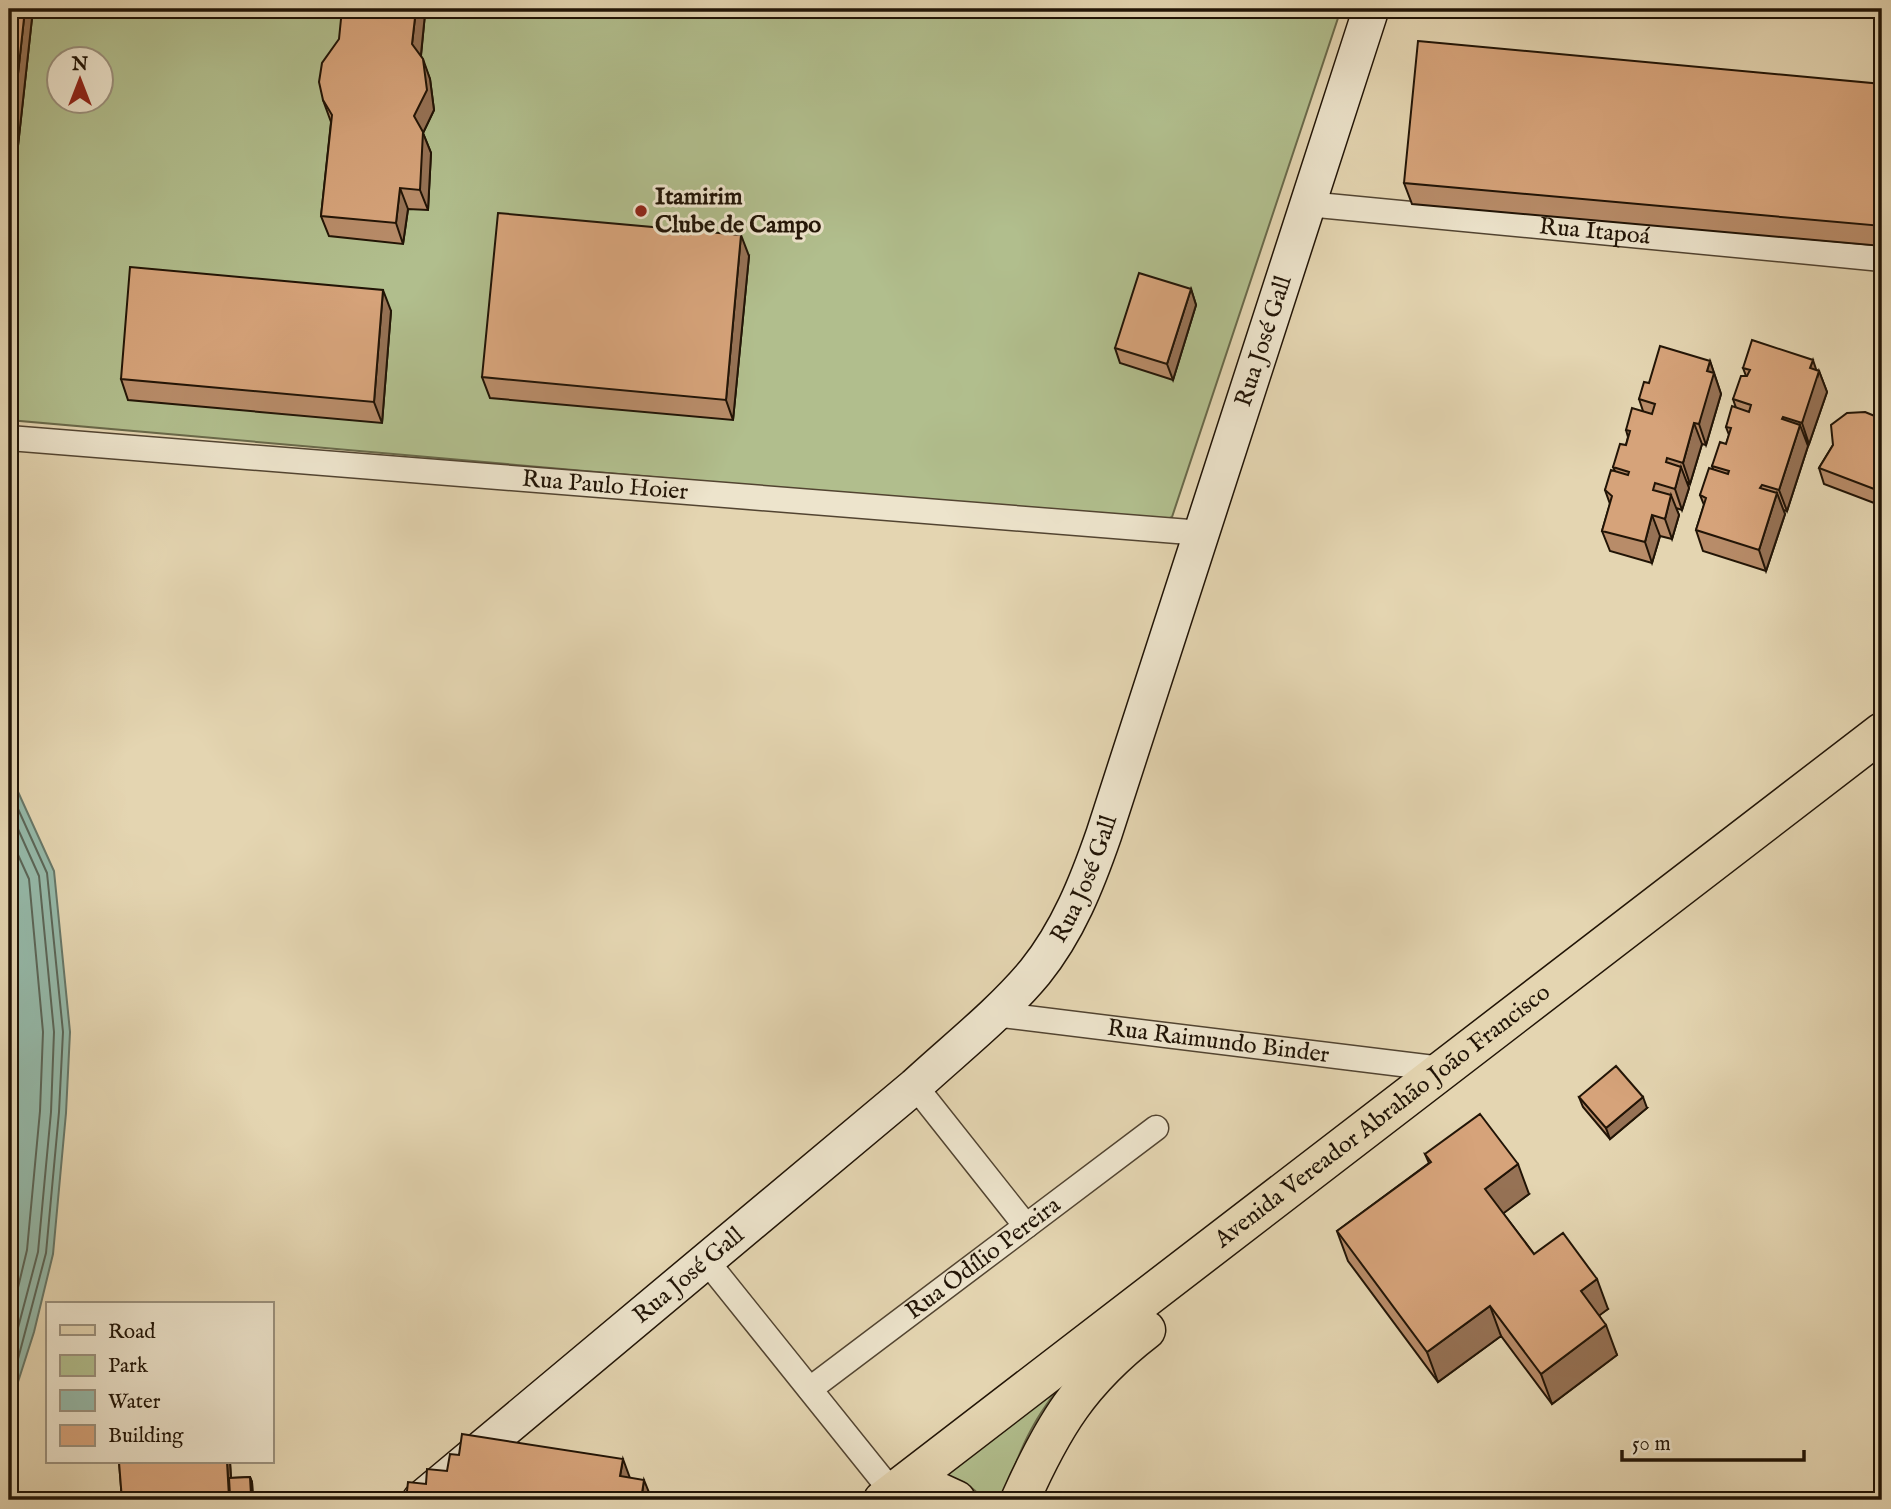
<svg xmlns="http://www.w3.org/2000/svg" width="1891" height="1509" font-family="'IM FELL English',serif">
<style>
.green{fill:#b1be8d;stroke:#69694a;stroke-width:2;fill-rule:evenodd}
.water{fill:#95b9a9;stroke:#677768;stroke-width:2}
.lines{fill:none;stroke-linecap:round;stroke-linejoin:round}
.shore{stroke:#5b6658;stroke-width:2}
.minor-casing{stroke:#524431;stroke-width:27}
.secondary-casing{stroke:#211406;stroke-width:38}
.primary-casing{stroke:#211406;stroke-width:41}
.minor{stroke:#ede4cc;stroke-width:24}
.secondary{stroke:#ede4cc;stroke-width:35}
.primary{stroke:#e4d5b1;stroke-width:38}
.wall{fill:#b88c69;stroke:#211406;stroke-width:2}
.shaded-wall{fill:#967255;stroke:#211406;stroke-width:2}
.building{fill:#d6a37a;stroke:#211406;stroke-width:2}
.poi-dot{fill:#8f2418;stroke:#ede4cc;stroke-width:2.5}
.labels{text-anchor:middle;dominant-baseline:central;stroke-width:6;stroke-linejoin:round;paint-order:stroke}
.poi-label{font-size:24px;font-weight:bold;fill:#211406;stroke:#ede4cc;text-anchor:start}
.street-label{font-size:24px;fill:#211406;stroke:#ede4cc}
</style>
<rect width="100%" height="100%" fill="#e4d5b1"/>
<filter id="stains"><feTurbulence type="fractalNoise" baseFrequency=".00286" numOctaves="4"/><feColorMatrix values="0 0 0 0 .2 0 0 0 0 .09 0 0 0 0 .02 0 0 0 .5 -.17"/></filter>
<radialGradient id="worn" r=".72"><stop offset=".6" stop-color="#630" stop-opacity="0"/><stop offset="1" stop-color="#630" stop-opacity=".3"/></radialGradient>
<path class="green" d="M9 9H1341L1172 517 1161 522 9 420ZM60 60H102V102H60Z
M1079 1364C1039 1409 1020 1442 1004 1500H983C972 1483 952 1476 932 1472Z"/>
<path class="water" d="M9 772 54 871 70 1032 66 1113 53 1254 34 1332 9 1410Z"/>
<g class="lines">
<path class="shore" d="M9 789 47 873 63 1032 59 1112 46 1253 9 1393
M9 809 39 876 54 1032 51 1112 38 1252 9 1362
M9 835 29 879 43 1032 40 1111 27 1250 9 1325"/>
<g class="minor-casing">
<g id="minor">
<path id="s1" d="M1307 204 1882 259"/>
<path id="s2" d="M9 438 1202 533"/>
<path id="s3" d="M994 1014 1442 1069"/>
<path d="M915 1086 1026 1226"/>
<path d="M705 1259 893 1493"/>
<path id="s4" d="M810 1389 1156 1128"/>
</g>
</g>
<g class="secondary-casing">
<g id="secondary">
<path id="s5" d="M420 1500 915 1086C955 1049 1000 1014 1035 972 1068 931 1087 883 1104 834L1371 9"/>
</g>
</g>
<g class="primary-casing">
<g id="primary">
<path d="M901 1487 932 1489 956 1500"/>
<path id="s6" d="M883 1500 1882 732"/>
<path d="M1020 1500C1053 1426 1080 1381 1146 1330"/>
</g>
</g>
<use href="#minor" class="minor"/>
<use href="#secondary" class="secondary"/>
<use href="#primary" class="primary"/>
</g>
<path class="wall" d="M9 9H33L15 173 9 172Z
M416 9H423L425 14 421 56 430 79 434 110 423 133 431 153 428 210 408 209 403 244 329 236 321 216 331 122 323 100Z
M1882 84V246L1412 204 1404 183Z
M749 256 733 420 490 398 482 377Z
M1191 289 1196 305 1173 380 1120 363 1115 348Z
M391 311 382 423 128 400 121 379Z
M1710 361 1721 394 1706 445 1702 444 1690 484 1687 482 1689 488 1682 510 1676 508 1679 515 1672 539 1660 536 1652 563 1610 551 1602 531 1610 504 1605 490 1615 471 1613 467 1626 445 1628 437 1626 430 1643 411 1639 399 1649 383Z
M1743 368 1816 370 1819 371 1827 392 1809 444 1807 443 1808 446 1787 511 1783 510 1785 514 1766 571 1703 551 1696 530 1704 505 1700 495 1713 469 1712 466 1726 444 1729 435 1726 427 1736 408 1733 399 1746 376Z
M1882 419V506L1824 484 1819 468 1833 445Z
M1579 1097 1647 1108 1610 1139 1583 1107Z
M1425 1154 1529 1194 1503 1213 1534 1254 1608 1309 1599 1315 1617 1355 1552 1404 1501 1336 1438 1382 1348 1261 1337 1231 1429 1163Z
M119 1462H230L231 1478 250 1477 252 1482 253 1500H122Z"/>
<path class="shaded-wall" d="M25 9H33L15 173 9 157Z
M416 9H423L425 14 420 64 412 44Z
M423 59 430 79 434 110 423 133 431 153 428 210 420 190 414 116Z
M400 188 408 209 403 244 396 223Z
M741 235 749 256 733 420 726 400Z
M1191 289 1196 305 1173 380 1167 364Z
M383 290 391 311 382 423 374 402Z
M1813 360 1818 375 1819 371 1827 392 1809 444 1802 423 1810 368Z
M1710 361 1721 394 1706 445 1699 424 1707 371Z
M1694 423 1702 444 1690 484 1683 463Z
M1800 425 1808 446 1787 511 1779 490Z
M1681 467 1689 488 1682 510 1675 489Z
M1777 493 1785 514 1766 571 1759 550Z
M1671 495 1679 515 1672 539 1665 519Z
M1652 515 1660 536 1652 563 1645 542Z
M1643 1097 1647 1108 1610 1139 1606 1128Z
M1518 1164 1529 1194 1496 1219 1485 1189Z
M1597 1279 1608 1309 1592 1321 1581 1291Z
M1490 1306 1501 1336 1438 1382 1427 1352Z
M1606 1325 1617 1355 1552 1404 1541 1374Z
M623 1459 638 1500 620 1476Z
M227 1462H230L232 1496H230L232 1500H230L229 1497Z
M250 1477 252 1482 253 1500 251 1495Z
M644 1480 652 1500H641Z"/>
<path class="building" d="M9 9H25L9 157Z
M342 9H416L412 44 423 59 427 90 414 116 423 132 420 190 400 188 396 223 321 216 332 115 323 100 319 82 322 63 339 39Z
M1418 41 1882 84V226L1404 183Z
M498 213 741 235 726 400 482 377Z
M130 267 383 290 374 402 121 379Z
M1139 273 1191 289 1167 364 1115 348Z
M1752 340 1813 360 1810 368 1819 371 1802 423 1783 417 1782 419 1800 425 1779 490 1762 485 1760 488 1777 493 1759 550 1696 530 1706 498 1700 495 1709 468 1728 474 1729 471 1712 466 1720 442 1726 444 1731 428 1726 427 1732 406 1749 412 1751 405 1733 399 1741 376H1747L1750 370 1743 368Z
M1660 346 1710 361 1707 371 1714 373 1699 424 1694 423 1683 463 1667 458 1666 462 1681 467 1675 489 1655 483 1653 490 1671 495 1665 519 1652 515 1645 542 1602 531 1612 496 1605 490 1611 470 1628 475 1629 472 1613 467 1620 444 1626 445 1630 431 1626 430 1632 408 1652 414 1655 404 1639 399 1644 382 1649 383Z
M1865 412 1882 419V492L1819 468 1833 445 1831 425 1847 413Z
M1616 1066 1643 1097 1606 1128 1579 1097Z
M1480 1114 1518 1164 1485 1189 1534 1254 1563 1233 1597 1279 1581 1291 1606 1325 1541 1374 1490 1306 1427 1352 1337 1231 1431 1162 1425 1154Z
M462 1434 623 1459 620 1476 644 1480 641 1500H385L386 1497 406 1500 408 1482 426 1484 427 1469 447 1471 450 1454 459 1455Z
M119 1462H227L229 1497 196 1500H122Z
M250 1477 251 1495 230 1496 229 1478Z"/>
<circle class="poi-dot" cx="641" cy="211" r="7"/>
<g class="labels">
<g class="poi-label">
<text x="655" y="197">Itamirim<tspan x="655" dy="28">Clube de Campo</tspan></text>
</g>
<g class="street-label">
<text stroke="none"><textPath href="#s1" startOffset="289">Rua Itapoá</textPath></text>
<text stroke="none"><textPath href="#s5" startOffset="1484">Rua José Gall</textPath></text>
<text stroke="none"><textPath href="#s2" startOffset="598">Rua Paulo Hoier</textPath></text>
<text stroke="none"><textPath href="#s5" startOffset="917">Rua José Gall</textPath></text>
<text stroke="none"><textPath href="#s3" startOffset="226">Rua Raimundo Binder</textPath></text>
<text stroke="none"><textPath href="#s6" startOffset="630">Avenida Vereador Abrahão João Francisco</textPath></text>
<text stroke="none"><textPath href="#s4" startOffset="217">Rua Odílio Pereira</textPath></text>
<text stroke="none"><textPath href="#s5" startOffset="350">Rua José Gall</textPath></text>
</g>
</g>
<rect width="1891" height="1509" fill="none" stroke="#e4d5b1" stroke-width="35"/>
<rect x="10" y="10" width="1870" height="1488" fill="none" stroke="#211406" stroke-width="3.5"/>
<rect x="18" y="18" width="1856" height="1474" fill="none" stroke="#211406" stroke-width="2"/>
<rect x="46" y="1302" width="228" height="161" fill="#ede4cc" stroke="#9b917d" stroke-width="2"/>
<rect x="60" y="1325" width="35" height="10" fill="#e4d5b1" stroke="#9b917d" stroke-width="2"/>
<text x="108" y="1338" font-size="21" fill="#211406">Road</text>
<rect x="60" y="1355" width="35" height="21" fill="#b1be8d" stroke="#9b917d" stroke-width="2"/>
<text x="108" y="1372" font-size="21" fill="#211406">Park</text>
<rect x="60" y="1390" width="35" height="21" fill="#95b9a9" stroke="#9b917d" stroke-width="2"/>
<text x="108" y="1408" font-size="21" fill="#211406">Water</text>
<rect x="60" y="1425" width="35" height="21" fill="#d6a37a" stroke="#9b917d" stroke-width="2"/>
<text x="108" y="1442" font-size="21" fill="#211406">Building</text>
<g transform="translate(80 80)"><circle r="33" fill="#ede4cc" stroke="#9b917d" stroke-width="2"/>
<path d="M0-5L12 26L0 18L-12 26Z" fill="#8f2418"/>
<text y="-10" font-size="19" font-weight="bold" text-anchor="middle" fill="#211406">N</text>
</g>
<path d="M1622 1450v10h182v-10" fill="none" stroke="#211406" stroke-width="3.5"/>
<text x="1632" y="1450" font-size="21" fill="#211406" stroke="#ede4cc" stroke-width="5" paint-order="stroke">50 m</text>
<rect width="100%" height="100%" filter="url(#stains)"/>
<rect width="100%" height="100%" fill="url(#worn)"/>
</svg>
